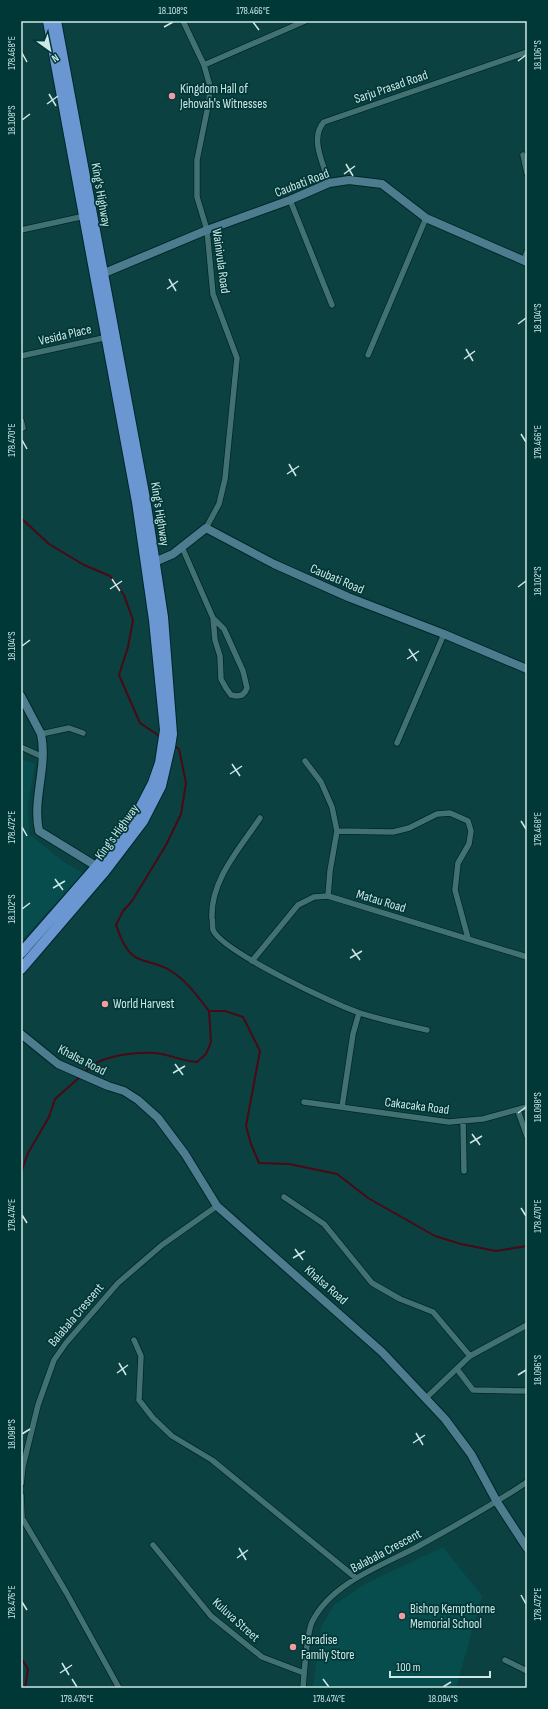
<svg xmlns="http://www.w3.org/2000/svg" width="548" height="1709" font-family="'Sofia Sans Condensed',sans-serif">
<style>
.built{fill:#074d4e}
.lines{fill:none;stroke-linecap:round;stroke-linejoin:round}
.stream{stroke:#490915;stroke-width:2}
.street-casing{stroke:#002627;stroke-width:7}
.secondary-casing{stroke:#002627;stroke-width:10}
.highway-casing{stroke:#002627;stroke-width:12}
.street{stroke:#417172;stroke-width:5.5}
.secondary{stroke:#4d7c8e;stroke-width:8}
.highway{stroke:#6a96d1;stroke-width:10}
.ticks{fill:none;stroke:#cee7e7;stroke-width:1.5}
.poi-dot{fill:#f49b9f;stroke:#003737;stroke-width:1.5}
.labels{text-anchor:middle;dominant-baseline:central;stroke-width:3.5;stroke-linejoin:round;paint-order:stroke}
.street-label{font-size:13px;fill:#cee7e7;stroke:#003737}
.poi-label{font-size:13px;fill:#cee7e7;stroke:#003737;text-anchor:start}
.neatline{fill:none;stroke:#cee7e7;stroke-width:1.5}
.ticks-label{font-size:10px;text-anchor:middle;fill:#cee7e7}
</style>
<rect width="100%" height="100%" fill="#0c4142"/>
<path class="built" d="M21 759 35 764 28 805 29 834 65 863 83 873 21 941Z
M443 1547 482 1596 456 1688H313L321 1627 334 1605 365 1584Z"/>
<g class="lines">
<path class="stream" d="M21 518 49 544 84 565 110 576 124 595 133 620 128 647 119 675 140 723 161 737
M173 745 179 749 186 783 181 814 166 845 132 901 123 911 116 925C120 936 126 953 137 958 148 963 161 964 171 971 187 981 198 997 209 1011H225L243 1017 260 1051 246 1126 251 1144 259 1163 289 1164 337 1174 368 1198 435 1236 461 1244 496 1251 527 1246
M84 1073C88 1070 92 1065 96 1063 113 1054 148 1050 166 1055 178 1058 185 1061 197 1062L206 1054 211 1042 209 1011
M21 1173 28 1153 49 1117 55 1099 81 1076
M21 1658 28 1669 25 1688"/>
<g class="street-casing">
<path id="street" d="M183 21 204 65 210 86 209 101 197 160V197L207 230 213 294 237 358 225 479 219 504 206 528
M204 65 305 21
M523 155 527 173
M329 183C324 165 309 138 324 122L527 52
M290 200 332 305
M21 230 85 216
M524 260 527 252
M368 355 426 218
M21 356 108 337
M21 420 23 428
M182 547 213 618 224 629 243 671 247 688 245 692 242 695 237 696 231 695 226 688 221 679 220 656 215 640 213 618
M41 734 69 728 83 733
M397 743 444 634
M21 747 43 757
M305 761 321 782 332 807 337 831 330 871 328 896
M260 818C241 847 210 880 212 918 213 921 212 926 213 930 222 951 335 1005 360 1013 382 1020 405 1025 427 1030
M337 831 393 832 409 828 437 814 450 813 468 821 471 831 469 844 458 863 455 890 468 938
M252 961 298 905 314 897 328 896 527 957
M304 1102 449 1122 483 1119 527 1107
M342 1107 353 1034 359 1013
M518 1111 527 1136
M463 1121 464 1171
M284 1197 324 1224 372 1283 400 1299 433 1312 470 1356
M134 1340 141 1356 139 1400 153 1418 172 1436 212 1460 356 1578
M457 1369 473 1390 527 1391
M426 1398 470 1356 527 1325
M21 1484 23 1466 38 1405 54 1360 66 1343 118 1283 162 1245 217 1206
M21 1495 22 1518 66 1592 119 1688
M153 1545 211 1616 262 1657 304 1673
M505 1660 527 1671
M303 1688C304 1674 307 1633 312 1622 331 1583 381 1566 417 1547 454 1526 492 1506 527 1482"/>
</g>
<g class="secondary-casing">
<path id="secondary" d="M102 274 207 230 290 200 329 183 349 180 382 184 426 218 527 262
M150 564 173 554 206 528 274 564 348 597 444 634 527 669
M21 696 41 734C48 767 32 799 39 831L101 869
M21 1034 58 1064 108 1086 124 1091 138 1100 158 1118 185 1154 217 1206 382 1352 445 1419 471 1454 497 1502 527 1548"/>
</g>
<g class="highway-casing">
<path id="highway" d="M21 953 97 866 135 818 153 783 160 763 165 730 154 620 137 502 48 21
M21 969 105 871 143 821 161 786 170 747 172 734 163 617 145 499 56 21"/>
</g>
<use href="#street" class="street"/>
<use href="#secondary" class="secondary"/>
<use href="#highway" class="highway"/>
</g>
<path class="ticks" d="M253 22 259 30M164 27 173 22M22 53 27 62M518 61 526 55M49 94 56 106M47 104 58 96M22 120 30 114M346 164 353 176M344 174 355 166M169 279 176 291M167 289 178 281M518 324 526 318M466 349 473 361M464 359 475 351M521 434 526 442M22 440 27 449M289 464 296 476M287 474 299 466M112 579 120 591M518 587 526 581M110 589 122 581M22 646 30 640M409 649 417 661M407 659 419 651M232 764 240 776M230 774 242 766M521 821 526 829M22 827 27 836M55 879 63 890M53 888 65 881M22 909 30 903M352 949 360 960M350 958 362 951M175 1064 183 1075M173 1073 185 1066M518 1113 526 1107M472 1134 480 1145M470 1143 482 1136M521 1208 526 1216M22 1215 27 1223M295 1249 303 1260M293 1258 305 1251M119 1363 126 1375M117 1373 128 1365M518 1375 526 1370M416 1433 423 1445M22 1434 30 1429M413 1443 425 1435M239 1548 246 1560M237 1558 248 1550M521 1595 526 1604M22 1602 27 1610M62 1663 69 1675M60 1673 72 1665M72 1679 77 1687M323 1679 329 1687M443 1687 451 1682"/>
<g class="poi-dot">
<circle cx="172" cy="96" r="4"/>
<circle cx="105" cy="1004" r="4"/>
<circle cx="402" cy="1616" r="4"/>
<circle cx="293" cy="1647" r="4"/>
</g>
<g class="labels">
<g class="street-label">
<text transform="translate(391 87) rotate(-19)">Sarju Prasad Road</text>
<text transform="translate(302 183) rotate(-21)">Caubati Road</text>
<text transform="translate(101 195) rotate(80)">King's Highway</text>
<text transform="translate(221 261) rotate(82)">Wainivula Road</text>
<text transform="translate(65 335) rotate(-13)">Vesida Place</text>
<text transform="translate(160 514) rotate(81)">King's Highway</text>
<text transform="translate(337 579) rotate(23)">Caubati Road</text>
<text transform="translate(117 832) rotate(-54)">King's Highway</text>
<text transform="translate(381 901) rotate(17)">Matau Road</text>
<text transform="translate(82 1060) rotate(27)">Khalsa Road</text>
<text transform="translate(417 1106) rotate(7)">Cakacaka Road</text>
<text transform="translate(326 1285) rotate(41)">Khalsa Road</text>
<text transform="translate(76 1315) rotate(-50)">Balabala Crescent</text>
<text transform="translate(386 1551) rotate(-28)">Balabala Crescent</text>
<text transform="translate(236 1620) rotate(42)">Kuluva Street</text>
</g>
<g class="poi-label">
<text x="180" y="89">Kingdom Hall of<tspan x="180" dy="15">Jehovah's Witnesses</tspan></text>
<text x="113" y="1004">World Harvest</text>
<text x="410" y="1609">Bishop Kempthorne<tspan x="410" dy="15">Memorial School</tspan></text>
<text x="301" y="1640">Paradise<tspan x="301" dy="15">Family Store</tspan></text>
</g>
</g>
<rect width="548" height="1709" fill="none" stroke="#003737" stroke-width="44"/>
<g transform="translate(50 50) rotate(147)" stroke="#003737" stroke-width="3" paint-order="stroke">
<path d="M0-3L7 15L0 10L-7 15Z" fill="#cee7e7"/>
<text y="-6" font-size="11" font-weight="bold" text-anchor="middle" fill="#cee7e7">N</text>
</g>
<path d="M390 1671v6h100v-6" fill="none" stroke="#cee7e7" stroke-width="2"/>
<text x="396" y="1671" font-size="12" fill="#cee7e7" stroke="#003737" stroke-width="3" paint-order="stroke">100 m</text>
<rect x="22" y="22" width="504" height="1665" class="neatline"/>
<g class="ticks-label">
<text x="173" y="14">18.108°S</text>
<text x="253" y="14">178.466°E</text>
<text transform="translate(11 53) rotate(-90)" y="4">178.468°E</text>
<text transform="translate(537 55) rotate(-90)" y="4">18.106°S</text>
<text transform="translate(11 120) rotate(-90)" y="4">18.108°S</text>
<text transform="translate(537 318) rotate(-90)" y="4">18.104°S</text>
<text transform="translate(11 440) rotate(-90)" y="4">178.470°E</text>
<text transform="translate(537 442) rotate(-90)" y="4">178.466°E</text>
<text transform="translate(537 581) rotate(-90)" y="4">18.102°S</text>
<text transform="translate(11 646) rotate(-90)" y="4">18.104°S</text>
<text transform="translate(11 827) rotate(-90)" y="4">178.472°E</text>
<text transform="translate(537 829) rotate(-90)" y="4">178.468°E</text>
<text transform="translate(11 909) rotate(-90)" y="4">18.102°S</text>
<text transform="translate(537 1107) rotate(-90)" y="4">18.098°S</text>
<text transform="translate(11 1215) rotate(-90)" y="4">178.474°E</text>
<text transform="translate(537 1216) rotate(-90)" y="4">178.470°E</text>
<text transform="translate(537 1370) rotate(-90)" y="4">18.096°S</text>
<text transform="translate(11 1434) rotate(-90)" y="4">18.098°S</text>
<text transform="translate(11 1602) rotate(-90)" y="4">178.476°E</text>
<text transform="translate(537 1604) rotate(-90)" y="4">178.472°E</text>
<text x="77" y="1702">178.476°E</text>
<text x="329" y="1702">178.474°E</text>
<text x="443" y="1702">18.094°S</text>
</g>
</svg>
